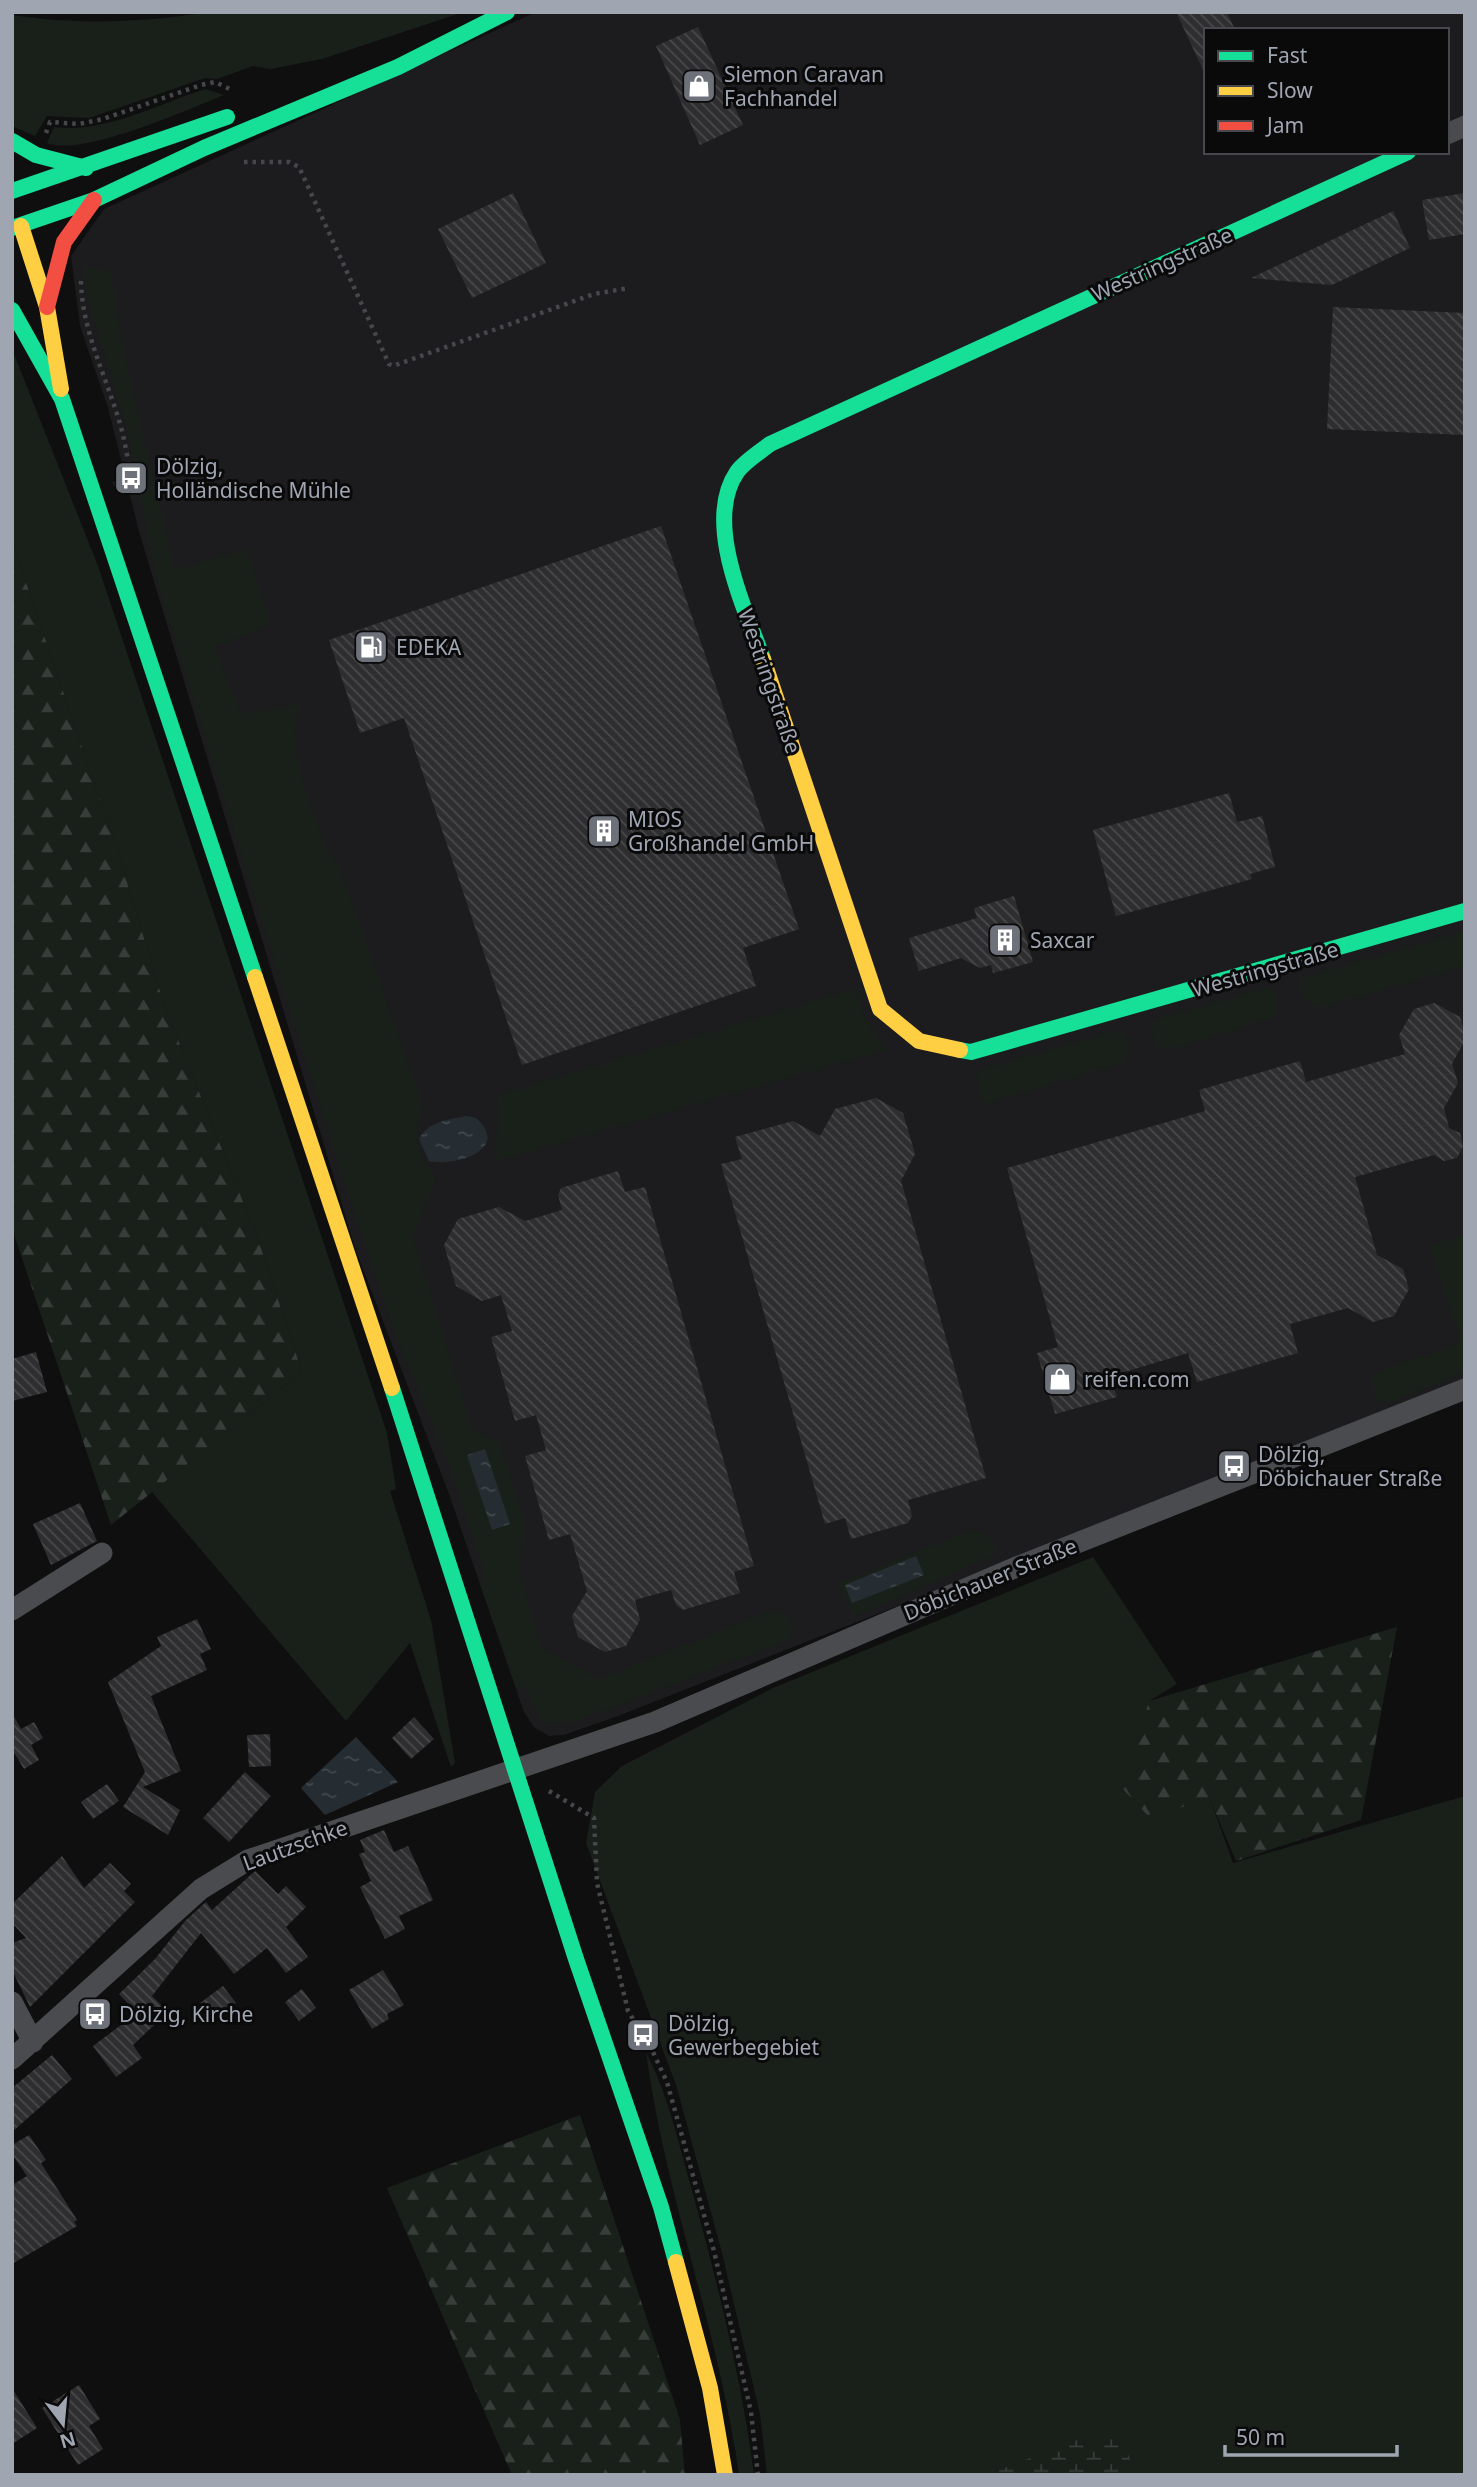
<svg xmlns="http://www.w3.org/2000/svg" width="1477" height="2487" font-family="'Noto Sans',sans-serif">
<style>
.built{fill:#1c1c1e;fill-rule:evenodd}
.green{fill:#19201a;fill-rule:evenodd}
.forest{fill:url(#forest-firs)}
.wetland{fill:url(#wetland-marsh)}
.water{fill:url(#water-ripples)}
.building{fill:url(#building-back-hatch)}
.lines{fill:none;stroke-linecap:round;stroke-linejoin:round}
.path{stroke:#45474a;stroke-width:4.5;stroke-dasharray:3.5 5;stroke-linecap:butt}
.street{stroke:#4a4b4f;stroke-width:21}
.fast{stroke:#16e098;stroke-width:16}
.slow{stroke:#ffcf43;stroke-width:16}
.jam{stroke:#f24e42;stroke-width:16}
.labels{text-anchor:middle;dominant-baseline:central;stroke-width:6;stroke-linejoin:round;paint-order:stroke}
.poi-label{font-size:21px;fill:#9fa6b2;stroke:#0a0a0b;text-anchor:start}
.street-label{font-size:21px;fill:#9fa6b2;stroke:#0a0a0b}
</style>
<defs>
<pattern id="forest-firs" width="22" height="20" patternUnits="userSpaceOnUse" patternTransform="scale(1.75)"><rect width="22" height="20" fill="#19201a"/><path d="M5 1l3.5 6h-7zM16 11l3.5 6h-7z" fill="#373d39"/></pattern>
<pattern id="wetland-marsh" width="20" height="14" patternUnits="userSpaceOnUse" patternTransform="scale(1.75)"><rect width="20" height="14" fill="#19201a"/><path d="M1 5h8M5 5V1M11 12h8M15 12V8" fill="none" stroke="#373d39"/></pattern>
<pattern id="water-ripples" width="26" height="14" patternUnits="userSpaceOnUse" patternTransform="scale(1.75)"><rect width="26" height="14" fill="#252d33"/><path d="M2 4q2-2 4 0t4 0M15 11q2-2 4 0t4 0" fill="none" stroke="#41484e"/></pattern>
<pattern id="building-back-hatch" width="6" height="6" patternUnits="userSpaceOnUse" patternTransform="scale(1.75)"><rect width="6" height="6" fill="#2e2e30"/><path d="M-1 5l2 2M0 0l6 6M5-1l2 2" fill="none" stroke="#49494c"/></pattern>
</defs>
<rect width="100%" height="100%" fill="#0f0f10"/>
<path class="built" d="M536 12H1465V1390L1091 1530 618 1716 564 1735 549 1736 534 1727 524 1712 449 1494 355 1248 140 535 108 408 80 326 71 256 104 209ZM1206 30H1447V152H1206Z"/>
<path class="green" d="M207 12H464L322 59 270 69 253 66 217 79 205 78 89 118 47 116 35 136 12 126V15C75 25 145 23 207 12Z
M205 89 224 95C186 110 83 157 47 143L54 127C103 134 159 104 205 89Z
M85 266 111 271C123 372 155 470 173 570L247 549 270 624 214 648 241 714 300 704C284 752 313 807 328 853L339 865 423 1106C411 1141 417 1148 436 1179L413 1237 472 1429 500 1443 524 1521 519 1571 541 1648 599 1679 773 1610C791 1614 798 1623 789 1640L571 1723 546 1724 539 1716 526 1687 516 1688 480 1584 486 1578 451 1469 398 1341 350 1200 251 886 157 581 128 432 85 290Z
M12 349 98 566 387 1433 396 1489 390 1491 431 1620 455 1763 451 1767 410 1643 346 1721 152 1492 302 1372 258 1239 165 1007 119 856 12 541Z
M1465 931V966L1320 1008C1304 1003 1300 994 1301 978Z
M1269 987 1276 993V1014L1269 1019 1167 1050 1159 1048C1152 1039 1150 1031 1155 1020Z
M855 989 865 1019 886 1050 496 1161 498 1095Z
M1116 1031 1123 1034C1132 1044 1131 1052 1123 1063L984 1104 976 1077 980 1070Z
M1465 1235V1372L1390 1402 1377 1401 1372 1379 1373 1373 1460 1343 1430 1245Z
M971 1530C987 1534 998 1539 993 1556L855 1616 839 1583ZM916 1556 924 1574 845 1586V1585Z
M1093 1557 1177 1684 1149 1701 1209 1796 1233 1863 1465 1796V2475H1137L1118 2435 1082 2439 986 2475H767L760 2414 721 2249 676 2085 586 1843 595 1792 622 1766 773 1688Z
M646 2052C669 2097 679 2145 693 2194 718 2286 742 2380 754 2475H739C719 2331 665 2195 646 2052Z"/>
<path class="forest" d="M12 541 119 856 165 1007 258 1239 302 1372 111 1525 12 1228Z
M1397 1627 1361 1820 1236 1861 1209 1797 1151 1819 1123 1789 1149 1701Z
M580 2115 680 2420 685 2475H512L387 2188Z"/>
<path class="wetland" d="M1119 2434 1137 2475H986L1082 2438Z"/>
<path class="water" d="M466 1116 476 1118C512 1150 454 1167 429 1161L419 1139C429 1121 448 1120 466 1116Z
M485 1449 510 1524 492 1530 467 1455Z
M916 1556 924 1575 852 1603 845 1585Z
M356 1737 398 1782 325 1815 301 1788Z"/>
<path class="building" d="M1176 12H1227L1235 30H1206V76Z
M698 27 743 125 700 145 656 46Z
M513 193 546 263 472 298 438 229Z
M1465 193V234L1429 240 1422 200Z
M1393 211 1410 248 1332 285 1251 278Z
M1333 307 1465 313V435L1327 429Z
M661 526 799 929 743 948 756 986 522 1065 404 718 360 733 329 640Z
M1229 793 1237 822 1262 816 1275 867 1250 874 1252 879 1116 916 1093 830Z
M1014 896 1033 962 993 973 991 965 980 968 961 958 919 971 909 938 977 918 974 908Z
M1434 1003 1460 1017 1465 1034V1040L1452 1064 1458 1083 1444 1108 1449 1128 1460 1133 1463 1146 1457 1158 1444 1161 1434 1155 1355 1177 1377 1255 1403 1269 1409 1289 1394 1316 1373 1322 1348 1308 1290 1324 1298 1353 1197 1382 1188 1353 1111 1376 1117 1397 1055 1414 1037 1353 1058 1347 1007 1168 1205 1111 1199 1090 1300 1061 1306 1082 1405 1054 1399 1035 1414 1009Z
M876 1098 903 1113 915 1154 901 1181 986 1478 908 1500 912 1516 908 1523 851 1539 845 1518 825 1524 721 1164 742 1159 735 1137 793 1121 820 1136 835 1109Z
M618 1171 625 1192 645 1187 754 1566 734 1572 740 1593 683 1610 676 1605 671 1590 635 1600 640 1620 626 1646 605 1652 578 1637 572 1616 587 1591 570 1534 549 1540 525 1456 546 1450 536 1415 515 1421 491 1337 512 1331 501 1295 482 1301 456 1286 444 1245 458 1219 499 1207 525 1221 562 1210 558 1195 561 1188Z
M36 1352 47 1392 12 1401V1359Z
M80 1503 97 1541 51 1565 33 1524Z
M197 1619 211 1649 200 1654 207 1670 151 1696 181 1771 143 1787 180 1810 168 1835 123 1807 145 1772 108 1682 161 1646 157 1637Z
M12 1713 21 1729 34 1722 43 1738 31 1745 39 1760 24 1769 15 1754 12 1755Z
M414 1717 434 1739 411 1759 392 1738Z
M270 1734 271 1766 249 1767 247 1735Z
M245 1772 271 1796 229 1842 203 1818Z
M107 1784 119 1801 93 1819 81 1802Z
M384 1830 394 1852 408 1846 433 1900 399 1916 405 1929 385 1939 360 1887 371 1881 359 1854 365 1852 360 1840Z
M62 1856 84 1888 110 1863 131 1884 124 1891 135 1902 30 2007 12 1970V1943L26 1938 12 1923V1904Z
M255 1871 278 1894 286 1886 306 1907 286 1927 308 1957 286 1973 267 1948 234 1974 201 1933 152 1996 168 2012 133 2045 142 2058 116 2077 93 2046 137 2013 119 1994 155 1959 185 1921 206 1902 212 1910Z
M383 1970 404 2005 387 2014 389 2019 372 2029 349 1990Z
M223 1986 236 2003 213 2020 200 2003Z
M302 1989 316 2008 299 2021 285 2002Z
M52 2055 72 2079 12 2132V2088Z
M29 2135 46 2160 41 2163 77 2220 74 2222 77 2226 12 2264V2185L27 2176 12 2154V2145Z
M79 2385 100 2419 89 2426 103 2449 78 2465 42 2408Z
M12 2388 37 2428 12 2444Z"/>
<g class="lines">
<path class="path" d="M46 133 50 122 79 124 103 119 201 85 215 82 232 90
M244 162H289L299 167 389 364 393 366 594 294 629 288
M81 281C82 335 110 383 123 435 126 449 129 464 131 478L114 484
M549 1791 594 1818 597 1883 628 2011 652 2050 667 2082 714 2251 751 2412 758 2475"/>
<path class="street" d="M1447 134 1465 126
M12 1610 102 1553
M12 2002 33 2042
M12 2059 201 1889 248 1860 655 1722 1019 1566 1465 1389"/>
<path class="fast" d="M12 141 36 155 86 168
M12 191 227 117
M12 228 94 200 204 148 398 67 507 12
M12 310 62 399 255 977
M763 659C745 608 703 522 737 472 744 462 760 452 770 444L1408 152
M960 1050 971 1052 1465 911
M392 1388 576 1959 661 2207 676 2262"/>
<path class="slow" d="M21 226 47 307 61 389
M763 659 880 1009 919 1041 960 1050
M255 977 392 1388
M676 2262 710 2388 725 2475"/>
<path class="jam" d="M47 307 64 242 94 200"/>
</g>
<defs>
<g id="shop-square" transform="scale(1.75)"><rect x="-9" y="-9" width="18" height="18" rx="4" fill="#6d7179" stroke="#0a0a0b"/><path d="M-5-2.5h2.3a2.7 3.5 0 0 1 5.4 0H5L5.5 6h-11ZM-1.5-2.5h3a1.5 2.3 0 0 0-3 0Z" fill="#fff"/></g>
<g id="bus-square" transform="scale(1.75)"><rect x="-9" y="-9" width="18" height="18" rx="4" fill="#6d7179" stroke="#0a0a0b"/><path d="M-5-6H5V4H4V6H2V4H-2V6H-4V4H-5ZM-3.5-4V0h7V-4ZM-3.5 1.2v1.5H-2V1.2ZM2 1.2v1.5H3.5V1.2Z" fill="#fff"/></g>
<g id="fuel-square" transform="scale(1.75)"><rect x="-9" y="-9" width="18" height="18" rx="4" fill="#6d7179" stroke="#0a0a0b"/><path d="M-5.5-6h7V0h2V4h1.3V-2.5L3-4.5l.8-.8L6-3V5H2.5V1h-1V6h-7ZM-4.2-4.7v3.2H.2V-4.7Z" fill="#fff"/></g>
<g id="building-square" transform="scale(1.75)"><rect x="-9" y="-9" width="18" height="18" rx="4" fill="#6d7179" stroke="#0a0a0b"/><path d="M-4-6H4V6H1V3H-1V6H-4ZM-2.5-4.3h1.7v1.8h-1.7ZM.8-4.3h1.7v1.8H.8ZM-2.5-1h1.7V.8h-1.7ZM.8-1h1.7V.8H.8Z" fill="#fff"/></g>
</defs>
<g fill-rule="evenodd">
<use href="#shop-square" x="699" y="86"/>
<use href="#bus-square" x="131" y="478"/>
<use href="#fuel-square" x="371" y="647"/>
<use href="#building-square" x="604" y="831"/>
<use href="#building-square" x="1005" y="940"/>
<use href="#shop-square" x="1060" y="1379"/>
<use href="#bus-square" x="1234" y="1466"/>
<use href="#bus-square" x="95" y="2014"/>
<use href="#bus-square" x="643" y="2035"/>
</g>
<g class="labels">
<g class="poi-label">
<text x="724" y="74">Siemon Caravan<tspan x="724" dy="24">Fachhandel</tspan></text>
<text x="156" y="466">Dölzig,<tspan x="156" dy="24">Holländische Mühle</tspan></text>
<text x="396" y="647">EDEKA</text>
<text x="628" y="819">MIOS<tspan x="628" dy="24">Großhandel GmbH</tspan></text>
<text x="1030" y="940">Saxcar</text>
<text x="1084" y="1379">reifen.com</text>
<text x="1258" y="1454">Dölzig,<tspan x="1258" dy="24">Döbichauer Straße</tspan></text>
<text x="119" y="2014">Dölzig, Kirche</text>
<text x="668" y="2023">Dölzig,<tspan x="668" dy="24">Gewerbegebiet</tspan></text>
</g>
<g class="street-label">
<text transform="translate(1162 264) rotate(-24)">Westringstraße</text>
<text transform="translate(770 681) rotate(71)">Westringstraße</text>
<text transform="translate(1265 969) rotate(-16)">Westringstraße</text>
<text transform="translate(990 1579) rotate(-22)">Döbichauer Straße</text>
<text transform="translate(295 1845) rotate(-20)">Lautzschke</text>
</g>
</g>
<rect width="1477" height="2487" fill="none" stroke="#9fa6b2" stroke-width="28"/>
<rect x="1204" y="28" width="245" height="126" fill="#0a0a0b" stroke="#46484e" stroke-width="2"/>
<rect x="1218" y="51" width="35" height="10" fill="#16e098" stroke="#46484e" stroke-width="2"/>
<text x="1267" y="63" font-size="21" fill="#9fa6b2">Fast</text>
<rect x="1218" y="86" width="35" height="10" fill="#ffcf43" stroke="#46484e" stroke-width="2"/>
<text x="1267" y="98" font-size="21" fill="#9fa6b2">Slow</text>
<rect x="1218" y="121" width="35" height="10" fill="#f24e42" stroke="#46484e" stroke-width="2"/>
<text x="1267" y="133" font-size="21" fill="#9fa6b2">Jam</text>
<g transform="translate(63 2424) rotate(164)" stroke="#0a0a0b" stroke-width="5" paint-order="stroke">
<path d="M0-5L12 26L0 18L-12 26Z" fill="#9fa6b2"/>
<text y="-10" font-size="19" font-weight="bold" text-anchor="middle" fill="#9fa6b2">N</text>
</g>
<path d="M1225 2445v10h172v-10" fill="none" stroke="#9fa6b2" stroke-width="3.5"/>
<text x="1236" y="2445" font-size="21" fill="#9fa6b2" stroke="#0a0a0b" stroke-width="5" paint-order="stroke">50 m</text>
</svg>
